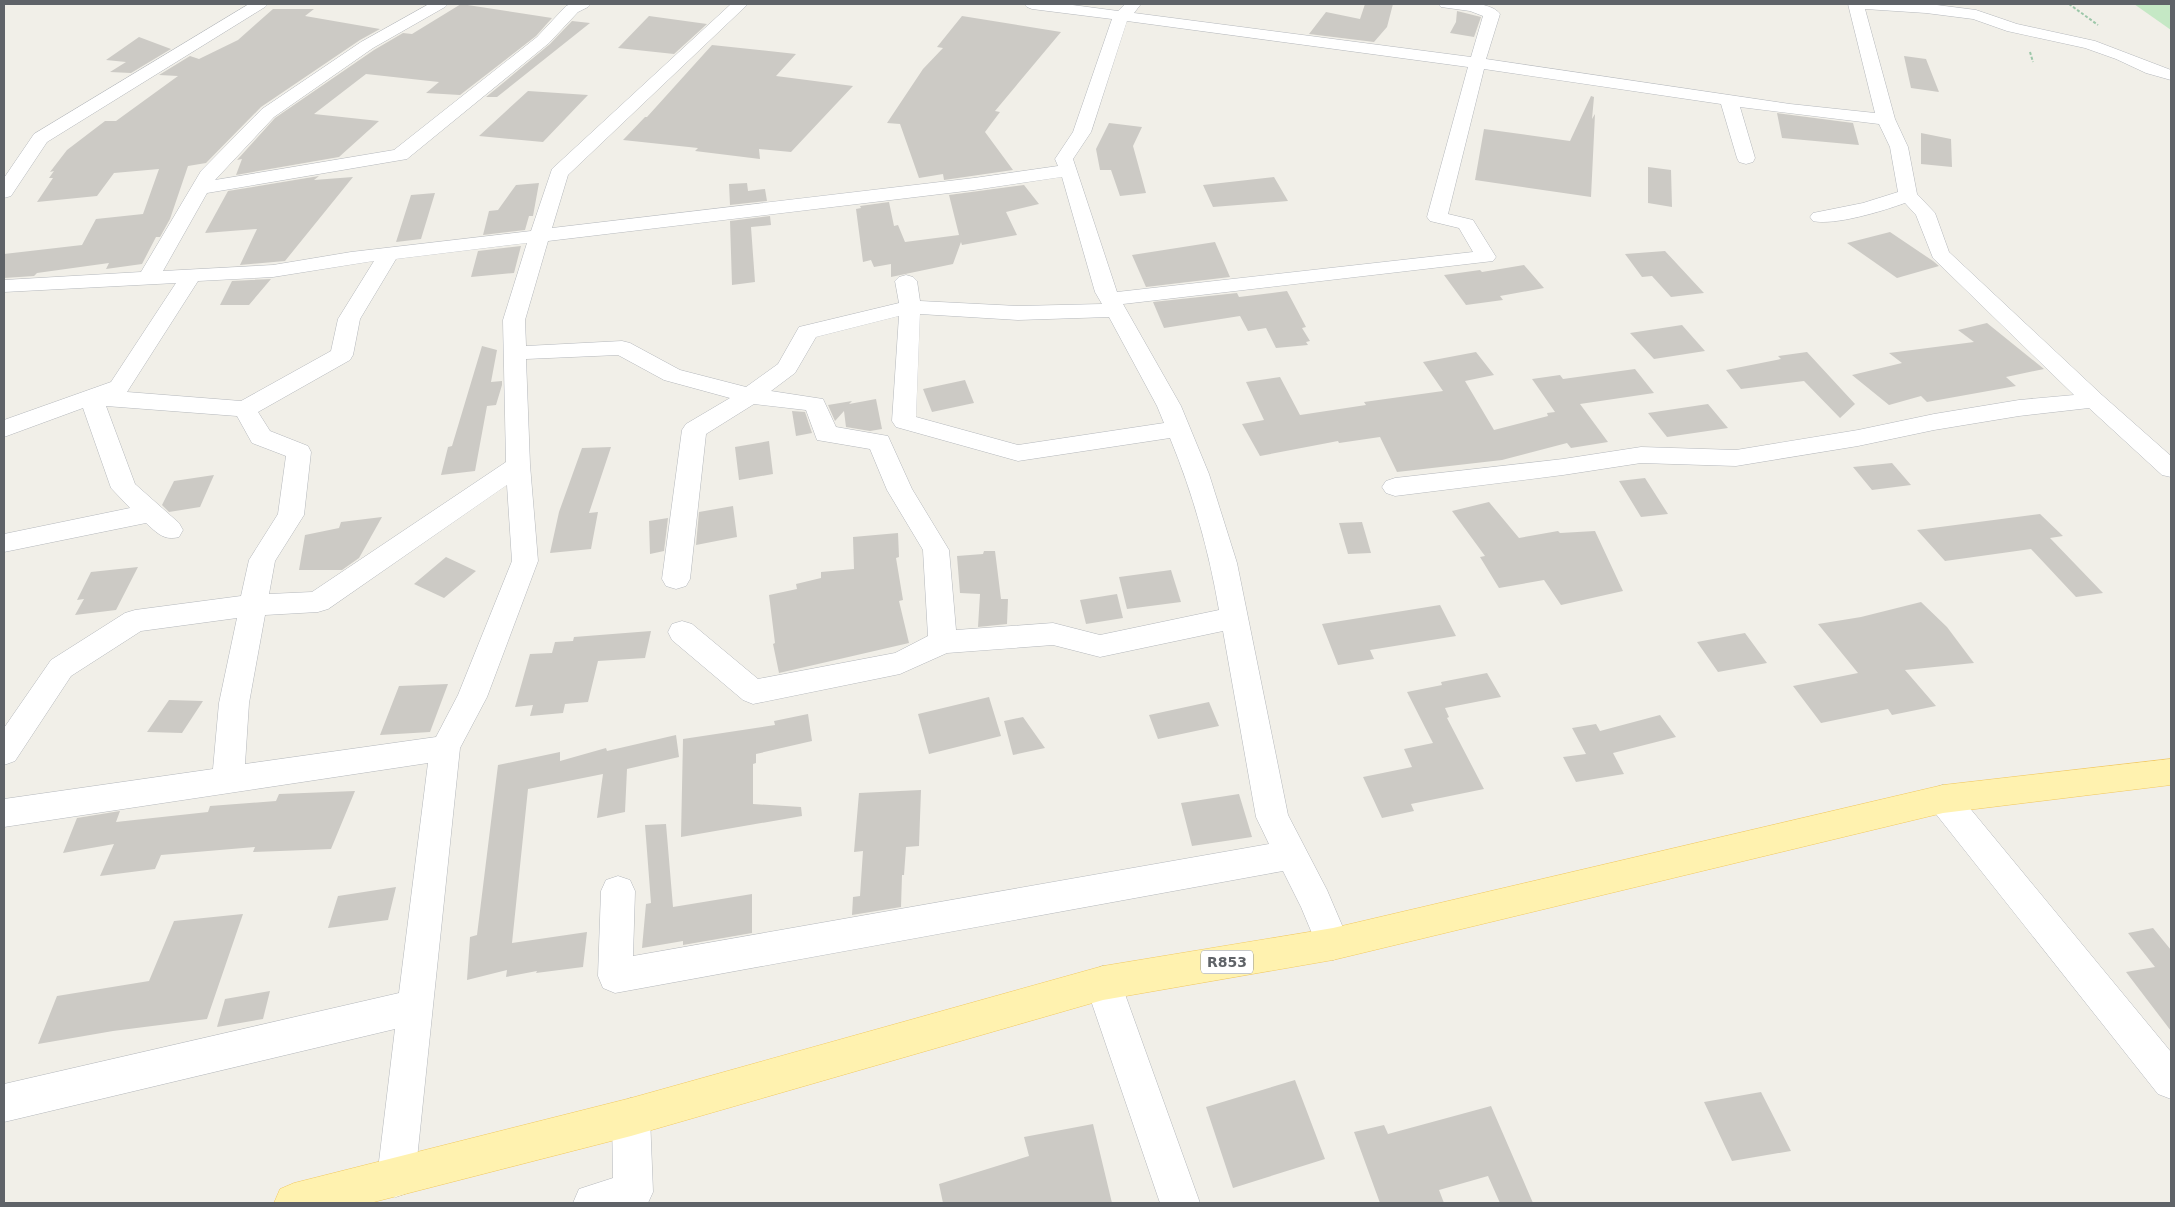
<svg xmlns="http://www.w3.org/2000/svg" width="2175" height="1207" font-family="'DejaVu Sans',sans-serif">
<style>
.green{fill:#c5e8c5}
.building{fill:#cccac5}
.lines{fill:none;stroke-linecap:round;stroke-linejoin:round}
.minor-casing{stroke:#b5b8bc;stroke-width:1}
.major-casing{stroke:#f2c960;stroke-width:1}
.path{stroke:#9cc7a9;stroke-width:2;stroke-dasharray:3 2;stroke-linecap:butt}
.minor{fill:#fff;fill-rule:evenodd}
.major{fill:#fff2af;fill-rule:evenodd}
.labels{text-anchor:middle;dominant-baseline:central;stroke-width:4;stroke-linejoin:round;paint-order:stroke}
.shield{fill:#fff;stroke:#8f9295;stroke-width:1}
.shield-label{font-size:14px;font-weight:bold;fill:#5f6368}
</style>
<rect width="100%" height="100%" fill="#f1efe8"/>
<path class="green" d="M2134 4H2171V30Z"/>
<path class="building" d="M461 4 552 18 536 36 460 95 426 93 439 82 366 74 314 114 379 121 339 157 236 175 242 159 237 160 275 118 374 50 403 33 412 34Z
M1365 4H1393L1387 27 1374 42 1309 34 1326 12 1360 19Z
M273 9H314L305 16 380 29 360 40 261 107 206 163 188 166 170 219 160 237H156L142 264 106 269 109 263 37 273 34 276 4 278V254L82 245 96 219 143 214 159 169 114 173 97 196 37 202 53 178H49L54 171 50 172 67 150 105 121H116L178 76 159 75 190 56 199 59 238 40Z
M1457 11 1481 17 1474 37 1450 33 1456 22Z
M649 16 707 24 674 54 618 48Z
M962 16 1061 32 995 111 1000 112 985 132 1013 170 944 180 943 174 919 178 900 124 887 123 923 69 943 48 937 47Z
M572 21 590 23 497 97H486L550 44Z
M139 37 171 49 131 73 110 72 126 62 106 60Z
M712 45 796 54 776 76 853 86 791 152 759 149 760 159 695 151 698 148 623 140 645 117H647Z
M1904 56 1926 59 1939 92 1911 88Z
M528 91 588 95 543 142 479 136Z
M1591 96 1594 97 1592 119 1595 114 1591 197 1475 180 1484 129 1570 141Z
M1777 113 1853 123 1859 145 1782 138Z
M1109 123 1142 127 1133 146 1146 193 1120 196 1111 170H1100L1096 149Z
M1921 133 1951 139 1952 167 1921 164Z
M1648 167 1671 170 1672 207 1648 203Z
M319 176 314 180 353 177 285 261 240 265 257 229 205 233 228 191Z
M1274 177 1288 201 1213 207 1203 185Z
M539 183 533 216H529L525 230 483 235 489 211 498 210 516 185Z
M747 183 748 191 765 189 767 201 730 205 729 184Z
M1024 185 1039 204 1006 212 1017 235 962 245 961 242 953 264 891 277V264L874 267 871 260 863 262 856 209 861 208 860 206 889 202 894 226 898 225 905 242 959 235 949 195Z
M435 193 421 239 396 242 411 195Z
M770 216 771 225 751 227 755 282 732 285 730 221Z
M1890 232 1933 261 1939 266 1897 278 1847 243Z
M1215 242 1230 277 1146 287 1132 255Z
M521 246 514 273 471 277 478 251Z
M1665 251 1704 293 1671 297 1652 276 1642 277 1625 254Z
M1524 265 1544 288 1500 296 1503 300 1466 305 1444 275 1480 270 1482 272Z
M271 279 249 305H220L232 281Z
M1287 291 1306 327 1302 328 1310 341 1306 342 1308 345 1276 348 1266 328 1248 331 1240 316 1164 328 1153 302 1237 293 1239 297Z
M1987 323 2044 369 2006 377 2016 386 1927 402 1921 396 1889 405 1852 375 1902 363 1889 353 1974 342 1958 330Z
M1682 325 1705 351 1654 359 1630 333Z
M482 346 497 350 491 382 502 381V385L496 405 487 406 475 471 441 475 448 447 452 446Z
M1476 352 1494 375 1465 381 1494 430 1548 416 1547 413 1555 412 1532 379 1560 375 1563 379 1635 369 1654 393 1580 404 1608 442 1571 448 1567 443 1502 460 1397 472 1380 437 1339 443 1338 441 1260 456 1242 424 1264 420 1246 382 1280 377 1300 415 1366 405 1364 402 1443 391 1423 362Z
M1807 352 1855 404 1840 418 1804 381 1741 389 1726 370 1781 359 1778 356Z
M965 380 974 403 932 412 923 389Z
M876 399 882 429 870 431 846 427 844 411 835 421 828 405 852 401 849 404Z
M1708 404 1728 428 1667 437 1648 413Z
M792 411 805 412 812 433 796 436Z
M769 441 773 474 739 480 735 447Z
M611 447 589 513 598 512 591 549 550 553 559 512 582 448Z
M1892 463 1911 485 1872 490 1853 467Z
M214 475 200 507 169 512 162 505 174 481Z
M1645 478 1668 514 1641 517 1619 481Z
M1489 502 1519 538 1558 531 1560 533 1595 531 1623 591 1561 605 1544 580 1499 588 1480 557 1485 556 1452 511Z
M733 506 737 537 696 545 699 512Z
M2040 514 2063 536 2050 538 2103 593 2076 597 2031 549 1945 561 1917 530Z
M382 517 359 558 342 570H299L305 535 339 528 341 522Z
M668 518 664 551 650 554 649 521Z
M1362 522 1371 553 1348 554 1339 523Z
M898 533 899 557 896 558 903 600 899 601 909 643 779 673 773 644 775 643 769 595 797 589 796 584 821 578V572L854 569 853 537Z
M984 551H995L1001 599H1008L1007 624 978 627 980 594 960 593 957 556 983 554Z
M446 557 476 571 444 598 414 584Z
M138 567 116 610 75 615 84 599 77 600 91 572Z
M1171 570 1181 602 1127 609 1119 577Z
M1117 594 1123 618 1086 624 1080 600Z
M1921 602 1947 627 1974 663 1905 670 1936 706 1892 715 1888 709 1821 723 1793 686 1858 673 1818 624 1861 617Z
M1440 605 1456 636 1370 650 1374 659 1338 665 1322 624Z
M651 631 645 658 598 661 588 702 565 704 563 713 530 716 533 705 515 707 530 654 552 653 555 642 573 641 574 637Z
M1745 633 1767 663 1718 672 1697 642Z
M1487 673 1501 697 1445 708 1449 717 1447 718 1484 789 1411 804 1414 811 1382 818 1363 777 1412 767 1404 749 1433 743 1407 692 1442 685 1441 682Z
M448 684 430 732 380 735 399 686Z
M989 697 1001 736 929 754 918 714Z
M169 700 203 701 182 733 147 732Z
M1209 702 1219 726 1158 739 1149 715Z
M808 714 812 741 756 754V763L753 764V804L801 807 802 816 681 837 683 739 775 725 774 721Z
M1660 715 1676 737 1613 753 1624 774 1576 782 1563 757 1586 754 1572 728 1596 724 1600 731Z
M1023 717 1045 748 1013 755 1004 721Z
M676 735 679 757 627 769 625 812 597 818 603 774 528 789 512 943 587 932 583 967 536 973 537 971 506 977 507 970 467 980 470 937 477 935 498 765 560 752V761L606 748 607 751Z
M921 790 919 846 906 847 904 875H902L901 907 852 915 853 897 860 896 863 851 854 852 859 793Z
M355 791 331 849 253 852 255 847 161 855 155 869 100 876 114 844 63 853 77 818 120 811 116 822 208 812 210 806 276 801 279 794Z
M1239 794 1252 837 1192 846 1181 803Z
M666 824 673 907 752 894V933L683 945V941L642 948 646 904 651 903 645 825Z
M396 887 388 920 328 928 338 896Z
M243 914 207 1019 113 1031 38 1044 57 996 149 981 174 921Z
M2153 928 2171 950V1031L2126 972 2155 967 2128 933Z
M270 991 263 1019 217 1027 225 999Z
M1295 1080 1325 1159 1233 1188 1206 1107Z
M1761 1092 1791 1151 1732 1161 1704 1102Z
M1491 1106 1533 1203H1500L1488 1176 1439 1190 1444 1203H1380L1354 1132 1384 1125 1388 1134Z
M1093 1124 1112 1203H943L939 1184 1029 1156 1024 1137Z"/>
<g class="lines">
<g class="minor-casing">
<path id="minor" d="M249 4H268L265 7 47 142 11 196 4 198V178L34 134Z
M429 4H448L445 7 373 48 274 117 215 180 394 150 537 37 566 6 571 4H591L588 7 578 12 549 43 407 159 207 193 163 271 273 265 351 252 531 231 552 169 731 4H748L568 175 552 228 974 178 1058 166 1055 159 1073 132 1112 19 1032 9 1027 7 1024 4H1065L1118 11 1125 4H1141L1134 13 1471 57 1483 16 1470 11 1441 7 1438 4C1453 3 1490 0 1500 14L1486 59 1790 104 1875 113 1848 4H1929L1976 10 2017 24 2095 41 2171 70V80L2146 73 2116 59 2085 48 2007 31 1973 19 1926 13 1865 9 1895 119 1908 147 1917 194 1935 213 1949 252 2102 395 2171 456V477L2162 475 2089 408 2019 416 1934 430 1858 446 1736 466 1641 463 1563 475 1395 496 1386 493 1382 487 1386 481 1395 478 1563 459 1641 447 1736 450 1858 430 1934 414 2019 400 2074 395 1933 258 1916 215 1905 203C1883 211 1834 226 1813 221L1810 217 1813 213 1863 203 1898 192 1890 147 1879 124 1740 107 1755 158 1753 162 1746 164 1739 162 1737 158 1721 104 1484 69 1448 214 1473 220 1496 257 1493 261 1123 304 1181 406 1209 474 1237 563 1288 815 1327 890 1350 944 1345 955 1333 960 1321 955 1301 907 1283 871 615 993 603 988 598 976 601 891 606 880 618 876 630 880 635 891 633 956 1269 844 1256 817 1223 631 1100 657 1053 645 947 653 900 674 753 704 743 700 672 640 668 632 672 624 682 621 692 624 758 679 895 653 928 636 923 550 887 490 870 449 817 440 806 410 754 404 706 434 690 579 686 586 676 589 666 586 662 579 682 430 686 424 730 398 664 380 618 355 526 359 530 465 538 561 487 697 460 748 415 1178 410 1192 396 1197 382 1192 377 1178 395 1029 4 1122V1084L399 993 428 763 4 827V799L213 769 219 703 237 618 141 631 71 676 15 761 4 765V728L51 660 125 613 135 610 241 596 249 560 278 514 286 456 252 443 237 416 106 406 135 484 179 523 183 530 179 537C164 541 157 533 146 523L4 552V534L130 508 111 488 83 408 4 437V420L111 382 176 283 4 292V280L141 272 201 171 262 109 361 42ZM1127 21 1468 67 1427 217 1430 221 1459 228 1473 252 1117 292 1073 159 1091 132ZM1062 177 1095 292 1102 304 1018 306 920 301 917 281 913 277 906 275 899 277 895 281 899 303 799 327 778 364 746 387 680 370 630 343 622 341 526 346 525 320 548 241 974 190ZM527 243 503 320 506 462 312 592 269 594 275 561 304 515 311 452 308 446 270 431 258 412 350 360 353 355 360 319 396 259ZM374 261 338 319 331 351 241 401 127 392 198 281 273 277ZM920 314 1018 320 1109 317 1157 406 1164 423 1018 445 916 417ZM899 316 892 421 896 427 1018 461 1170 438C1193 494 1209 551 1219 610L1100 635 1053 623 956 630 949 550 912 489 888 436 836 427 823 399 771 391 795 373 816 337ZM507 485 512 561 458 695 436 737 245 764 249 703 265 615 318 612 328 609Z
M1943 785 1954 789 2171 1052V1099L2158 1094 1932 809 1927 799 1932 789Z
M1103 966 1115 971 1121 983 1200 1203H1160L1085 983 1091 971Z
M631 1098 644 1104 650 1117 653 1192 648 1203H573L579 1189 613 1178 612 1117 618 1104Z"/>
</g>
<g class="major-casing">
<path id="major" d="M2171 759V785L1943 813 1333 960 1103 1000 631 1136 370 1203H274L280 1189 294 1183 631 1098 1103 966 1333 928 1943 785Z"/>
</g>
<path class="path" d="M2069 4 2098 25
M2030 52 2033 62"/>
<use href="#minor" class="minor"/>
<use href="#major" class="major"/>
</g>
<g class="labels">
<rect class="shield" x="1201" y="950.5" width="52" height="23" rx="4"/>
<g class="shield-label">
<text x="1227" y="962">R853</text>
</g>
</g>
<rect width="2175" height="1207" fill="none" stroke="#5f6368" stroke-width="10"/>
</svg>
